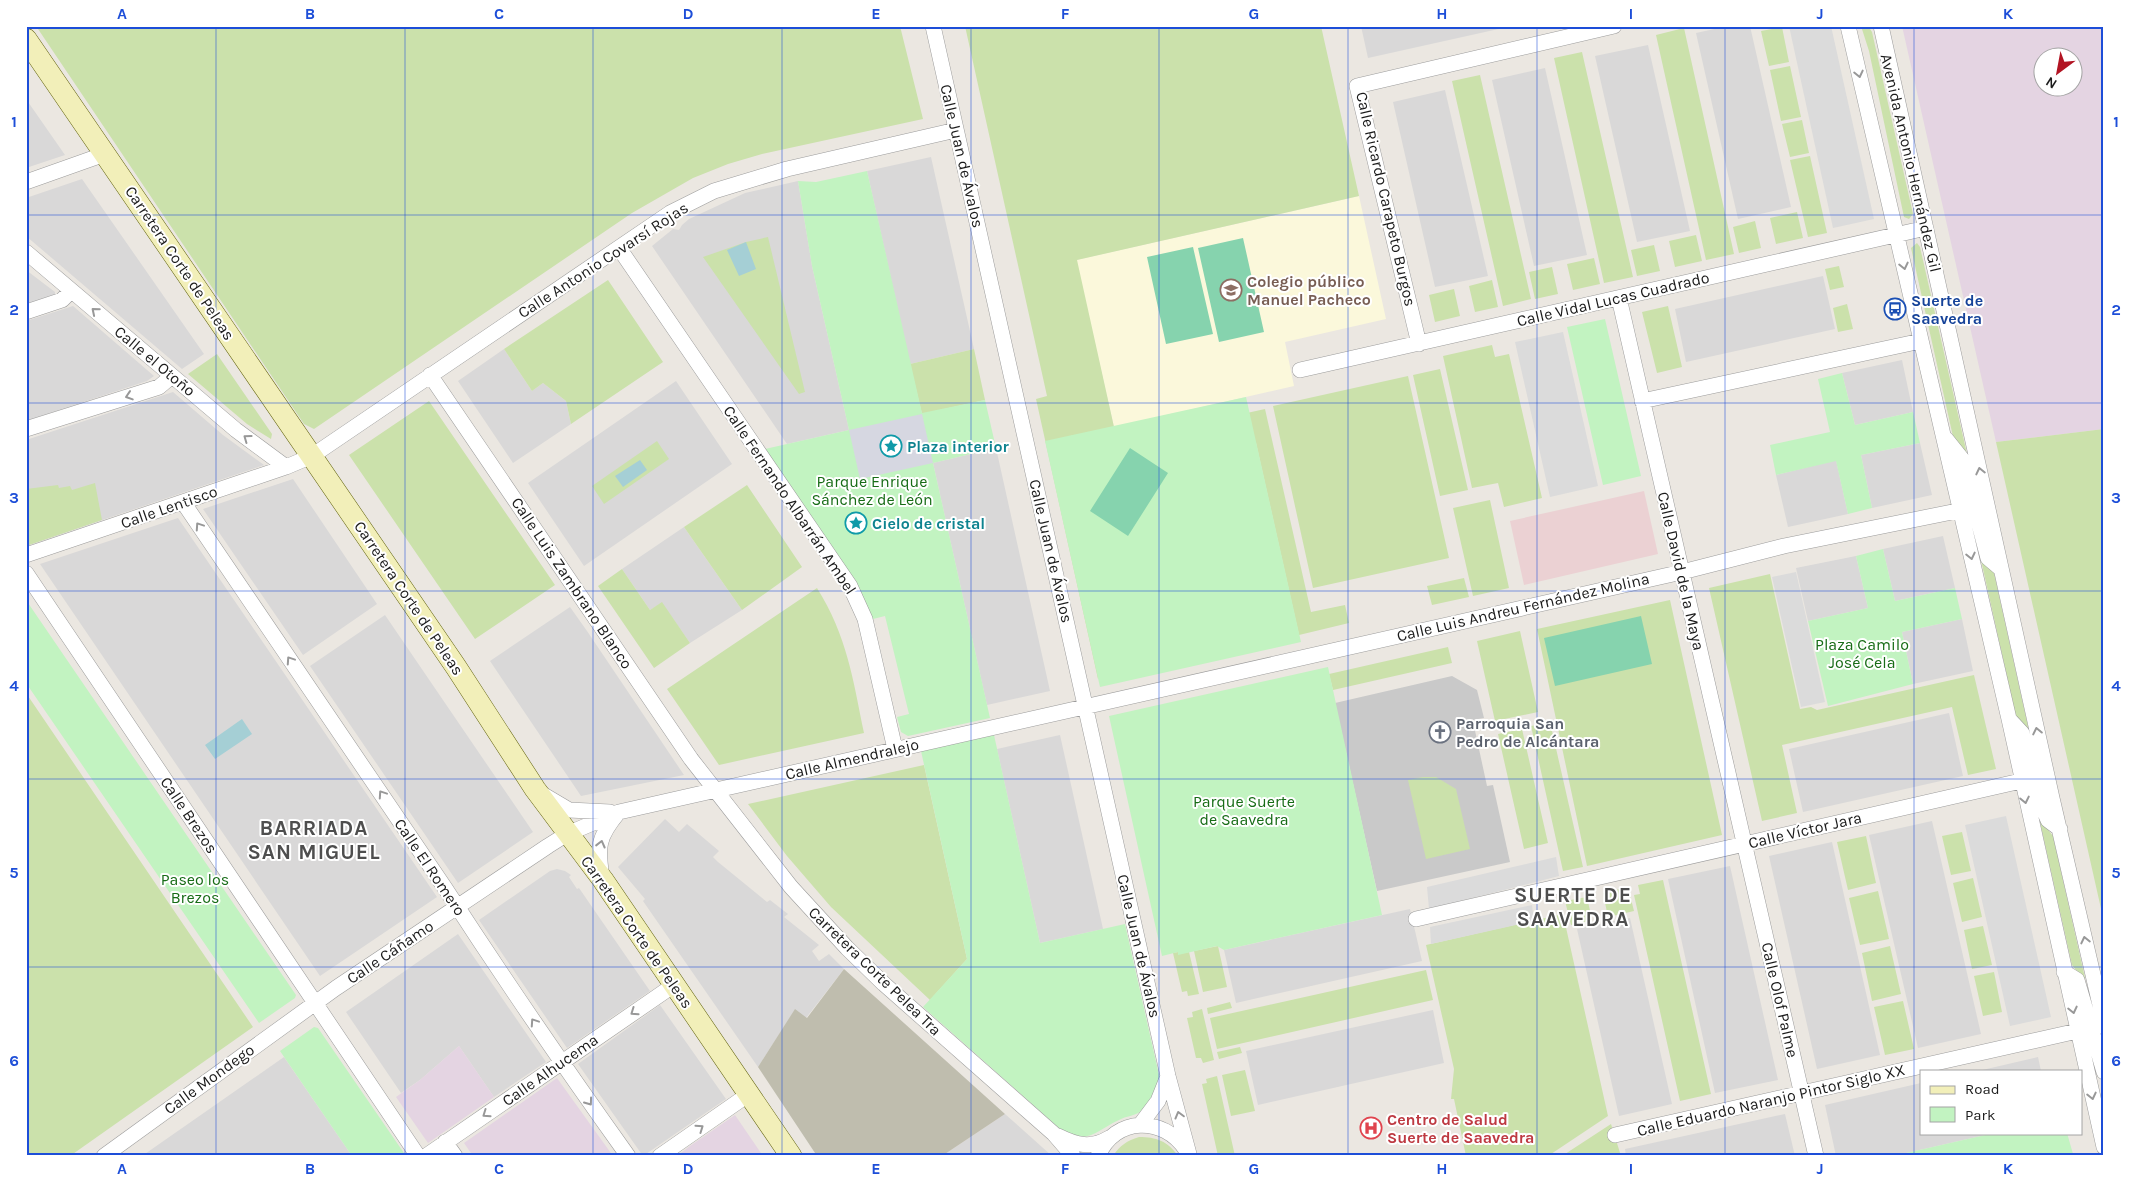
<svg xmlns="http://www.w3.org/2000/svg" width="2130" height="1182" font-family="Karla,sans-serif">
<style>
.residential{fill:#d9d8d8}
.commercial{fill:#ebd1d3}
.industrial{fill:#e4d4e2;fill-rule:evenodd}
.education{fill:#fbf8db}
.religious{fill:#c9c9c9}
.construction{fill:#bfbdae}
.grass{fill:#cbe1ab}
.park{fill:#c2f3c1}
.pitch{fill:#86d3ae}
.parking{fill:#dbdbdb}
.plaza{fill:#d6d7e1}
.water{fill:#a5cfd5}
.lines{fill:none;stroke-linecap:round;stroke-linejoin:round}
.street-casing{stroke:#9c9c9c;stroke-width:16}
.secondary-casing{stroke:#63640f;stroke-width:22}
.street{stroke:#fff;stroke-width:15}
.secondary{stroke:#f2efb9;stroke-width:21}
.oneway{stroke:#989898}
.grid{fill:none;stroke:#1d4ed8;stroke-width:1;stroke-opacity:0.55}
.labels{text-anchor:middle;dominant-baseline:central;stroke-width:4;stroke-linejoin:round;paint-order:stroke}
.street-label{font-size:16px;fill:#1b1b1b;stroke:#fff}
.education-label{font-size:16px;font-weight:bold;fill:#785e54;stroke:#fff;text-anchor:start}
.transit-label{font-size:16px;font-weight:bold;fill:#164399;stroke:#fff;text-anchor:start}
.culture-label{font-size:16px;font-weight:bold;fill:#0d838f;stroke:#fff;text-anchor:start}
.park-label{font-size:16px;fill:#176c16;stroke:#fff}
.worship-label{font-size:16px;font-weight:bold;fill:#5b616d;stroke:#fff;text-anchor:start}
.health-label{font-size:16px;font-weight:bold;fill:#be3a42;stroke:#fff;text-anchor:start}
.district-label{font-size:21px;font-weight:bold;letter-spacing:1px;fill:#4e4e4e;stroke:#fff}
.neatline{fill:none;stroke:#1d4ed8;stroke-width:2}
.grid-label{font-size:16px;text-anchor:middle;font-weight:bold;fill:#1d4ed8}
</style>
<rect width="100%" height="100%" fill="#ebe7e1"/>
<path class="residential" d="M1361 26H1512L1368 58Z
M1728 26H1750L1791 207 1738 219 1696 33Z
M1648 45 1690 231 1637 242 1595 56Z
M1545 68 1587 255 1534 266 1492 80Z
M1445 90 1488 276 1435 287 1393 102Z
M26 99 65 155 26 168Z
M931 157 974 349 910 364 867 171Z
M82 179 204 354 182 369 26 236V198Z
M798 181 812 266 849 430 787 444 652 246 673 229 679 230 682 225 689 219 745 193Z
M26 270 55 292V294L26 304Z
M1823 276 1835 329 1686 362 1675 309Z
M73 306 154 376 147 381 26 421V321Z
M504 349 532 391 543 383 566 401 571 424 513 463 458 381Z
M1902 360 1913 412 1855 425 1842 373Z
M676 381 732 464 584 566 528 483Z
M173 392 223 435 264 465 26 546V440Z
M1920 443 1932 495 1872 508 1861 455Z
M996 448 1050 691 987 705 933 463Z
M1836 460 1848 514 1788 527 1776 475Z
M293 479 377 604 303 655 203 509Z
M178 518 437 897 320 976 40 564Z
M684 527 742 610 690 643 662 603 650 610 622 569Z
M1943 536 1955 588 1895 601 1883 549Z
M1856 556 1868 608 1808 621 1796 568Z
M570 607 587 631 684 775 581 796 490 661Z
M385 615 533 832 458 883 310 666Z
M1962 619 1973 671 1913 684 1902 632Z
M1949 713 1963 776 1803 812 1789 749Z
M1060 735 1103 929 1040 943 997 749Z
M665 819 679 832 687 824 719 851 713 857 718 862 767 902 770 900 788 914 784 917 819 945 812 951 819 961 829 954 844 969 806 1018 795 1010 758 1067 643 901 645 899 618 867Z
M1932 821 1981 1034 1918 1048 1869 835Z
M1832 842 1880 1055 1817 1069 1769 856Z
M1730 866 1778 1080 1715 1093 1668 879Z
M557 869 565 871 571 875 569 877 577 889 579 888 650 991 567 1048 479 920 550 871Z
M1410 909 1422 961 1236 1003 1224 950Z
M1630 918 1672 1104 1619 1116 1577 929Z
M458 934 546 1062 494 1097 459 1046 420 1080 401 1093 346 1012Z
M660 1005 726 1099 643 1156 578 1064Z
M1433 1010 1444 1063 1258 1105 1246 1051Z
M284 1057 352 1156H142Z
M2038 1057 2041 1071H1978Z
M1921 1083V1133H1994L1893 1156H1836L1825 1105Z
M1005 1114 1052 1156H942Z
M1785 1114 1795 1156H1626L1625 1149Z"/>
<path class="commercial" d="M1644 491 1658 554 1524 585 1510 521Z"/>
<path class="industrial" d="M1902 26H2104V429L1996 442ZM2042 58H2072V88H2042Z
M459 1046 494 1097 428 1143 396 1097 420 1080Z
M557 1078 613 1156H473L464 1143Z
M735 1115 763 1156H677L690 1146Z"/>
<path class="education" d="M1359 196 1386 319 1285 342 1294 386 1114 427 1076 260Z"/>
<path class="religious" d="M1452 676 1477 690 1484 718 1478 719 1474 726 1487 786 1493 785 1510 862 1377 891 1335 703Z"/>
<path class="construction" d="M844 969 1005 1114 942 1156H817L758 1067 795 1009 807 1018Z"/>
<path class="grass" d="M36 26H900L923 119 762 154 728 164 693 178 632 213 314 429 304 424Z
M965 26H1321L1359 196 1077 260 1114 427 1071 436 1075 451 1265 409 1311 612 1345 605 1349 623 1299 635 1256 443 1098 679 1036 399 1047 396Z
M1861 26H1868L1872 32 1913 214 1909 219 1904 217 1869 51Z
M1782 27 1789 62 1769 66 1761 31Z
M1684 28 1734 254 1706 260 1656 35Z
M1582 52 1633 277 1604 283 1554 58Z
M1790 66 1801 117 1781 121 1770 70Z
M1480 75 1531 299 1503 306 1452 81Z
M1802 120 1809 153 1790 157 1782 124Z
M1810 156 1827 233 1808 237 1790 160Z
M1797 212 1803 238 1776 244 1770 218Z
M1755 221 1761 248 1739 253 1733 227Z
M1696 235 1702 261 1675 267 1669 241Z
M768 237 805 392 799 394 703 257 746 242Z
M1917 243 1920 247 1967 454 1954 441 1911 248Z
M1654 245 1660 271 1637 276 1631 250Z
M1594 258 1600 284 1573 290 1567 264Z
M1839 266 1844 287 1830 290 1825 269Z
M1552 267 1558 294 1535 299 1529 272Z
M608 280 663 362 571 424 566 401 543 383 532 391 504 349Z
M1492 280 1498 307 1475 312 1469 286Z
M1454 289 1460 316 1435 322 1429 295Z
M1847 304 1853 329 1838 332 1833 308Z
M1668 306 1682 367 1657 373 1642 312Z
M1492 345 1495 357 1509 354 1542 498 1504 507 1498 483 1472 488 1443 356Z
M974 349 985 400 922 414 910 364Z
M217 354 272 434 271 439 247 424 188 374Z
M1440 369 1468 490 1440 496 1413 375Z
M1408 376 1449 558 1313 588 1273 406Z
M429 401 555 585 475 639 349 455Z
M2104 429V922L1996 442Z
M657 441 669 459 604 504 592 486Z
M95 483 102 520 26 546V489L58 485 59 488 70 486 72 490Z
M747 485 802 567 742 610 684 527Z
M1490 500 1509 588 1473 596 1453 508Z
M1981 560 1994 573 2029 731 2016 717Z
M622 569 650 610 662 602 690 643 654 668 598 586Z
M1770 574 1800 709 1811 707 1817 710 1974 675 1996 769 1968 775 1952 707 1782 745 1797 813 1762 821 1709 588Z
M1464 578 1469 597 1432 605 1427 586Z
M817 588C847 636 853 679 864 733L719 765 667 689Z
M1670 600 1722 835 1587 866 1537 629Z
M1520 631 1538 712 1495 721 1477 641Z
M1448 647 1452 663 1333 690 1329 674Z
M26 693 253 1027 70 1156H26Z
M1550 722 1583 867 1563 871 1531 726Z
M1522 729 1548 843 1524 849 1498 734Z
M924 765 967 959 930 1000 831 907 787 856 748 804Z
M1423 777H1436L1456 789 1470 849 1426 859 1408 780Z
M2040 822H2042L2053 836 2085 978 2083 979 2072 965Z
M1962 832 1971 871 1951 875 1942 836Z
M1866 836 1876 883 1848 890 1837 842Z
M1973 878 1982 917 1962 922 1953 883Z
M1663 880 1711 1094 1680 1101 1634 895 1640 894 1638 885Z
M1628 887 1634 911 1608 917 1603 893Z
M1878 891 1889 939 1860 945 1849 898Z
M1587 897 1592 920 1571 925 1565 901Z
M1563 914 1608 1116 1548 1156H1466L1454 1099H1451L1454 1069 1426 945Z
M1983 926 1992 965 1972 969 1964 930Z
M1218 946 1227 987 1203 992 1194 951Z
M1890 946 1901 994 1872 1001 1862 953Z
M1178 952 1179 954 1189 952 1199 994 1188 996 1187 991 1182 992 1173 953Z
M1426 970 1433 1000 1217 1049 1210 1018Z
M1994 972 2002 1012 1983 1016 1974 976Z
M1903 1001 1914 1049 1885 1055 1874 1007Z
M1230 1002 1232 1008 1208 1014 1207 1008Z
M1202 1009 1214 1060 1203 1063 1201 1058H1196L1187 1018 1193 1017 1192 1012Z
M1240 1047 1242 1053 1219 1059 1217 1052Z
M1245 1070 1255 1111 1231 1116 1222 1075Z
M1217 1076 1235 1156H1218L1202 1084 1207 1083 1206 1079Z
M1611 1124 1621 1156H1562Z
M1139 1137C1156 1137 1168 1141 1178 1156H1113C1120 1145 1127 1141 1139 1137Z"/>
<path class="park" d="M867 171 922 413 985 400 996 448 933 463 990 718 908 736 901 732 897 717 909 714 885 616 873 619 858 587 765 449 849 430 812 266 798 181 816 182Z
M1605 319 1641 476 1603 485 1567 327Z
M1842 373 1855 425 1913 412 1920 443 1861 455 1872 508 1848 514 1836 461 1776 475 1770 445 1830 432 1818 379Z
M1246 397 1301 642 1100 687 1045 441Z
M1883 549 1895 601 1955 588 1962 619 1902 632 1913 684 1828 706 1808 621 1868 608 1856 556Z
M26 600 296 995 295 998 259 1023 26 683Z
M1328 667 1382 915 1224 950 1217 946 1178 955V952L1162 956 1109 716Z
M994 735 1040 943 1125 924 1159 1075C1160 1087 1151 1104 1141 1111 1135 1116 1126 1116 1119 1120 1095 1131 1089 1146 1060 1129L923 1007 967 959 921 751Z
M314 1027 318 1028 406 1156H352L280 1051Z
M1994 1133H2067L2073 1154 1893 1156Z"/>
<path class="pitch" d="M1243 238 1264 332 1219 342 1198 248Z
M1193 247 1213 334 1166 344 1147 257Z
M1130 448 1168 473 1128 536 1090 511Z
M1641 616 1652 664 1555 686 1544 638Z"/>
<path class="parking" d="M1789 26H1831L1874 219 1833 228Z
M1563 332 1598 486 1550 497 1515 342Z
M1796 572 1825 702 1801 707 1772 577Z
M2006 816 2051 1017 2010 1026 1965 825Z
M1556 857 1559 876 1429 909 1427 887Z
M1532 905 1534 921 1431 944 1430 927Z"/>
<path class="plaza" d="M922 414 933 463 860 479 849 430Z"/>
<path class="water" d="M746 242 756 269 739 276 727 250Z
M640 460 647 470 623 487 615 476Z
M242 719 252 734 215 759 205 745Z"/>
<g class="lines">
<g class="street-casing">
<path id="street" d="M933 26 1168 1076 1189 1154
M1848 26 2009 719 2104 1147
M1881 26 2052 798 2104 1022
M26 182 105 154
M619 248 850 586 865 619 895 749
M26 252 236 430 286 467
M1619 298 1816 1156
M26 312 62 300 71 291
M1419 344 1357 86 1614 26
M1300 370 1926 228
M430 375 691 759 791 887 847 948 884 984 1054 1134 1073 1156
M1642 401 1921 341
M26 429 159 387 172 376
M1946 439 1962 459 1988 558 2001 569
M183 502 445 888C504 979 565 1068 628 1156
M26 555 286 467 312 456 670 213 714 191 787 169 956 130
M26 573 418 1156
M2009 719 2022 733 2044 811 2048 820 2060 829
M542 794 569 810 610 812
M602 877C597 847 598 837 618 813
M1416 919 2047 775
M2064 972 2077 980 2104 1072
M1140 1125 1158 1101 1168 1076
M1615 1135 2104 1025
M1058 1136C1076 1145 1091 1149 1109 1138
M445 1142 455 1156
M104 1156 336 988 548 846 567 834 619 812 1682 572 1784 546 1987 505
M426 1156 674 985
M660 1156 749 1094
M1098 1156C1115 1116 1164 1116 1186 1150"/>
</g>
<g class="secondary-casing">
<path id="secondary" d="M26 39 456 667 535 789 603 880 791 1156"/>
</g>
<use href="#street" class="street"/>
<use href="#secondary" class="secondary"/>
</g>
<defs><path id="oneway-chevron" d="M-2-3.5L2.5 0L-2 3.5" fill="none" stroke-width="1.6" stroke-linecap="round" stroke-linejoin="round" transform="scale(1.25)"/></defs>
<g class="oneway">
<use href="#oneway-chevron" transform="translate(1859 74) rotate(77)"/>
<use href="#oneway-chevron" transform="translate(1904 266) rotate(77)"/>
<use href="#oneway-chevron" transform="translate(95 311) rotate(-140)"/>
<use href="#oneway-chevron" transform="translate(129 396) rotate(162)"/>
<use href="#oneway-chevron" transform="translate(247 438) rotate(-144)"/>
<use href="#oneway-chevron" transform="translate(1980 471) rotate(-103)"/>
<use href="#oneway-chevron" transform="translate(199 526) rotate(-124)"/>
<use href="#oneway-chevron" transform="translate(1971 556) rotate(77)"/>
<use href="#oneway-chevron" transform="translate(290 660) rotate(-124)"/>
<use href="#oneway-chevron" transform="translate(2037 731) rotate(-102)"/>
<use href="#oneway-chevron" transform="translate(382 794) rotate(-124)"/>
<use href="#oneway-chevron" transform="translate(2025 800) rotate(78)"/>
<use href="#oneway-chevron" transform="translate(601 844) rotate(-76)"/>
<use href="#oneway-chevron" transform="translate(2085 940) rotate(-103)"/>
<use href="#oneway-chevron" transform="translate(2073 1010) rotate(77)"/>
<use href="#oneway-chevron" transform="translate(634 1012) rotate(145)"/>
<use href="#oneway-chevron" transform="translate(534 1022) rotate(-124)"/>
<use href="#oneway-chevron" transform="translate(2092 1096) rotate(77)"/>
<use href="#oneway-chevron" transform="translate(589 1102) rotate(54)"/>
<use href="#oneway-chevron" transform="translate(486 1114) rotate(145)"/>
<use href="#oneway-chevron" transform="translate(1179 1115) rotate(-105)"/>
<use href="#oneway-chevron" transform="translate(700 1128) rotate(-35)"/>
</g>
<path class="grid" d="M216 26V1156M405 26V1156M593 26V1156M782 26V1156M971 26V1156M1159 26V1156M1348 26V1156M1537 26V1156M1725 26V1156M1914 26V1156M26 215H2104M26 403H2104M26 591H2104M26 779H2104M26 967H2104"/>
<defs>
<g id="school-ring" transform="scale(1.125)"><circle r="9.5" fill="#fff" stroke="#8d6e63" stroke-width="1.5"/><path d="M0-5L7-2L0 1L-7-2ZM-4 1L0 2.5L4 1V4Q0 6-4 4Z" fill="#8d6e63"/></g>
<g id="bus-ring" transform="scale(1.125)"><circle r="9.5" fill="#fff" stroke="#1a4fb4" stroke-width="1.5"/><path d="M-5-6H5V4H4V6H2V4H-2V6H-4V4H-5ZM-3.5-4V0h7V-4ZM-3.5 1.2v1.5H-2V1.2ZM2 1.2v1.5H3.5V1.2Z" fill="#1a4fb4"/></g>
<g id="sight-ring" transform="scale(1.125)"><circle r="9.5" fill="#fff" stroke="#0f9aa8" stroke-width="1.5"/><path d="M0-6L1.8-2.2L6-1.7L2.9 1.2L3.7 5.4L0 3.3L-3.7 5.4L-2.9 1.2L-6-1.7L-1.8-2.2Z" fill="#0f9aa8"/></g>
<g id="church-ring" transform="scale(1.125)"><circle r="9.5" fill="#fff" stroke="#6b7280" stroke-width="1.5"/><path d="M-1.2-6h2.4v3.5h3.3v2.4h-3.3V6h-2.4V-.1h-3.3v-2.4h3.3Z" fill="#6b7280"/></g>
<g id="hospital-ring" transform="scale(1.125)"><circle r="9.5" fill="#fff" stroke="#e0444e" stroke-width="1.5"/><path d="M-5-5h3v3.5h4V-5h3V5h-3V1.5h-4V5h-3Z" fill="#e0444e"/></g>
</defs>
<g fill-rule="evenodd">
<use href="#school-ring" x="1231" y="290"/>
<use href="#bus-ring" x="1895" y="309"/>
<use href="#sight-ring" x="891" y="446"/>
<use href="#sight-ring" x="856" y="523"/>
<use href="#church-ring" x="1440" y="732"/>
<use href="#hospital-ring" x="1371" y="1128"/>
</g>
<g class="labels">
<g class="street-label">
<text transform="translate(962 156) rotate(77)">Calle Juan de Ávalos</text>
<text transform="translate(1911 163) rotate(77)">Avenida Antonio Hernández Gil</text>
<text transform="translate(1386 199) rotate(77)">Calle Ricardo Carapeto Burgos</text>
<text transform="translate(603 260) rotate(-33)">Calle Antonio Covarsí Rojas</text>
<text transform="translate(180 263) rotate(56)">Carretera Corte de Peleas</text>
<text transform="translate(1613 299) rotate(-13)">Calle Vidal Lucas Cuadrado</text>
<text transform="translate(155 361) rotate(40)">Calle el Otoño</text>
<text transform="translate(790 500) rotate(56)">Calle Fernando Albarrán Ambel</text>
<text transform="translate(169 507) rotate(-19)">Calle Lentisco</text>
<text transform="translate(1051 551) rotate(77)">Calle Juan de Ávalos</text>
<text transform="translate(1681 571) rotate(77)">Calle David de la Maya</text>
<text transform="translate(572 583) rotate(56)">Calle Luis Zambrano Blanco</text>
<text transform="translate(409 598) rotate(56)">Carretera Corte de Peleas</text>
<text transform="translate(1523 607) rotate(-13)">Calle Luis Andreu Fernández Molina</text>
<text transform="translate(852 759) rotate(-13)">Calle Almendralejo</text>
<text transform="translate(189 815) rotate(56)">Calle Brezos</text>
<text transform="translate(1805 830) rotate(-13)">Calle Víctor Jara</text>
<text transform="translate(430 867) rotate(56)">Calle El Romero</text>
<text transform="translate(637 932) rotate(55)">Carretera Corte de Peleas</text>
<text transform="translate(1139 946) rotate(77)">Calle Juan de Ávalos</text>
<text transform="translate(390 952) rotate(-34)">Calle Cáñamo</text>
<text transform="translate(875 971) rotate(44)">Carretera Corte Pelea Tra</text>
<text transform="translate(1780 1000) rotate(77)">Calle Olof Palme</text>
<text transform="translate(550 1070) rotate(-35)">Calle Alhucema</text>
<text transform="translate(209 1079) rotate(-36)">Calle Mondego</text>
<text transform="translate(1771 1100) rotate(-13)">Calle Eduardo Naranjo Pintor Siglo XX</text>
</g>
<g class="education-label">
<text x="1247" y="281">Colegio público<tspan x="1247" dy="18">Manuel Pacheco</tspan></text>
</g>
<g class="transit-label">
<text x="1911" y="300">Suerte de<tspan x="1911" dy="18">Saavedra</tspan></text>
</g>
<g class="culture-label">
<text x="907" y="446">Plaza interior</text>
<text x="872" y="523">Cielo de cristal</text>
</g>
<g class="park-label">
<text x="872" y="481">Parque Enrique<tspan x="872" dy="18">Sánchez de León</tspan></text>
<text x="1862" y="644">Plaza Camilo<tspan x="1862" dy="18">José Cela</tspan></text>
<text x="1244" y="801">Parque Suerte<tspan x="1244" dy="18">de Saavedra</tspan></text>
<text x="195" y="879">Paseo los<tspan x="195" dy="18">Brezos</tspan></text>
</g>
<g class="worship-label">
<text x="1456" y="723">Parroquia San<tspan x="1456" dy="18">Pedro de Alcántara</tspan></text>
</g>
<g class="health-label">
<text x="1387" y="1119">Centro de Salud<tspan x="1387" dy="18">Suerte de Saavedra</tspan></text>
</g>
<g class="district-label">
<text x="314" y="828">BARRIADA<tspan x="314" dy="24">SAN MIGUEL</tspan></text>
<text x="1573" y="895">SUERTE DE<tspan x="1573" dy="24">SAAVEDRA</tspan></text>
</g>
</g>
<rect width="2130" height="1182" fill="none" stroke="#ffffff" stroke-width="55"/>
<rect x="1920" y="1070" width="162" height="65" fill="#ffffff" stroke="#a4a4a4"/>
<rect x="1930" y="1086" width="25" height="8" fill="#f2efb9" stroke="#a4a4a4"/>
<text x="1965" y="1094" font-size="15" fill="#1b1b1b">Road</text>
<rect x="1930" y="1107" width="25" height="15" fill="#c2f3c1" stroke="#a4a4a4"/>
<text x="1965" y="1120" font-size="15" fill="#1b1b1b">Park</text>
<g transform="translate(2058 72) rotate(212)"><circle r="24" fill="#ffffff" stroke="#a4a4a4"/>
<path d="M0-4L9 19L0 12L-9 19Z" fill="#b21423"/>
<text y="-8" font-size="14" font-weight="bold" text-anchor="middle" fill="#1b1b1b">N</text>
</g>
<rect x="28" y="28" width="2074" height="1126" class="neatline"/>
<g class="grid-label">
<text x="122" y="19">A</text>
<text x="310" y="19">B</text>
<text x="499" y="19">C</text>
<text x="688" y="19">D</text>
<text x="876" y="19">E</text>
<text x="1065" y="19">F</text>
<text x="1254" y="19">G</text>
<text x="1442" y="19">H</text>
<text x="1631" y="19">I</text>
<text x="1820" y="19">J</text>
<text x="2008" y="19">K</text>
<text x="14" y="127">1</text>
<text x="2116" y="127">1</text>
<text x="14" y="315">2</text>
<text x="2116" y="315">2</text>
<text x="14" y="503">3</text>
<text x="2116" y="503">3</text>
<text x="14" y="691">4</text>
<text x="2116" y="691">4</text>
<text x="14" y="878">5</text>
<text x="2116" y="878">5</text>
<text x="14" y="1066">6</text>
<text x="2116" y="1066">6</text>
<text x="122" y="1174">A</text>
<text x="310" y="1174">B</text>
<text x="499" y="1174">C</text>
<text x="688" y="1174">D</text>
<text x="876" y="1174">E</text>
<text x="1065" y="1174">F</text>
<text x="1254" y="1174">G</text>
<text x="1442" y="1174">H</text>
<text x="1631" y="1174">I</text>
<text x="1820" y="1174">J</text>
<text x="2008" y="1174">K</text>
</g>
</svg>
